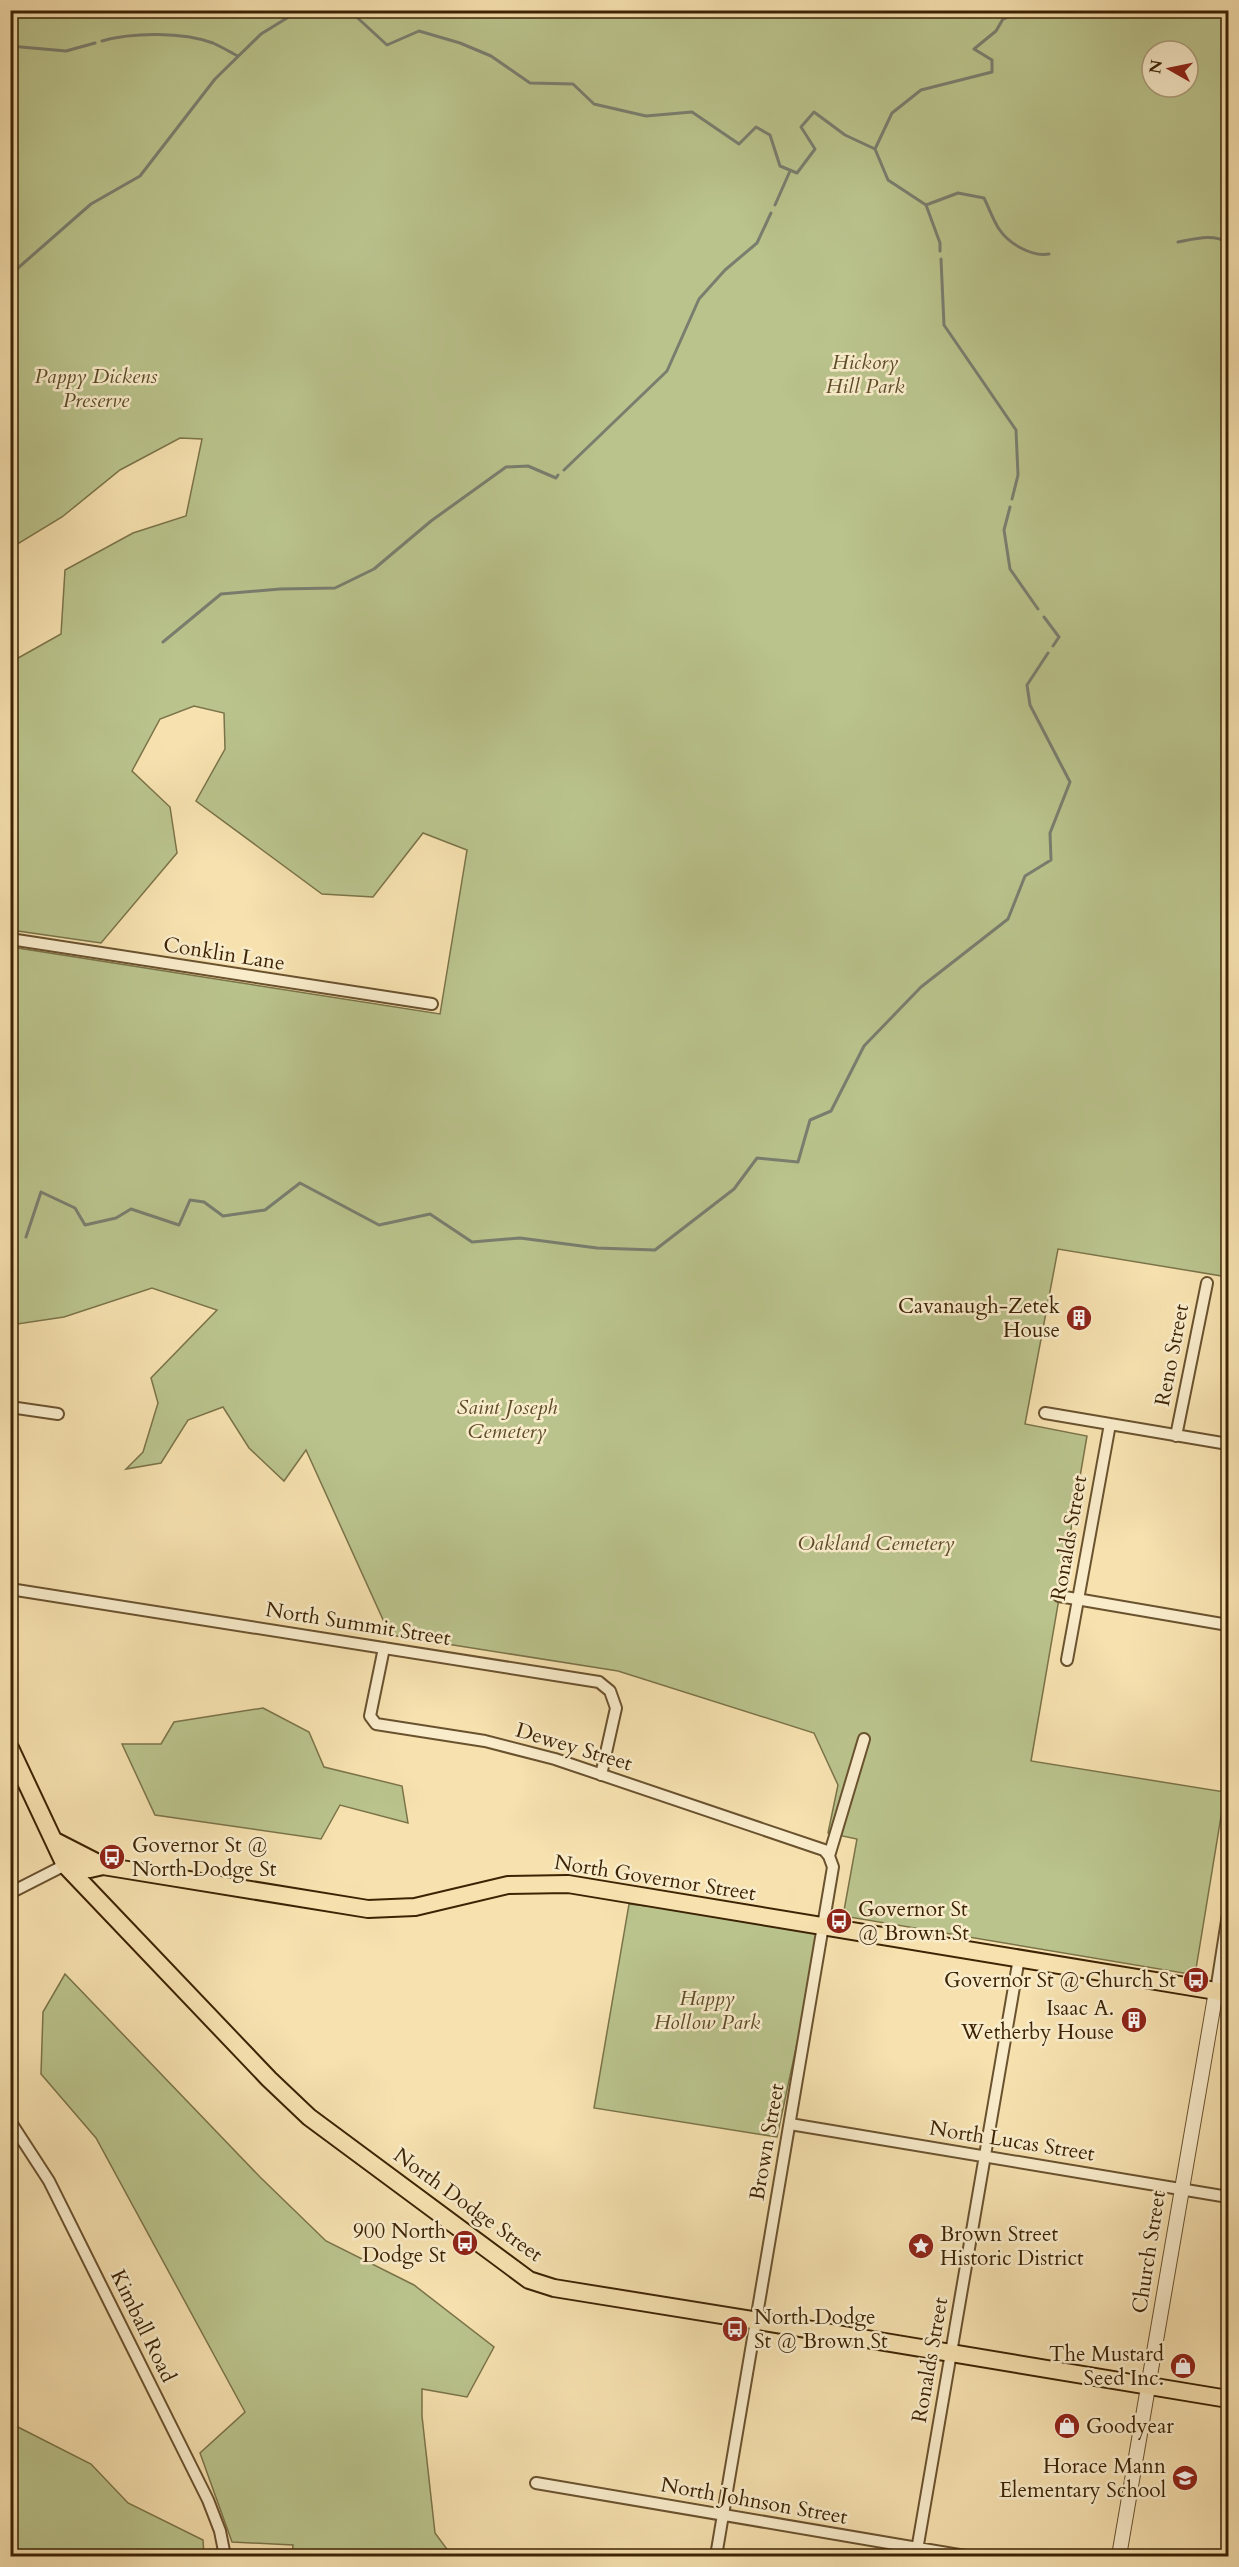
<svg xmlns="http://www.w3.org/2000/svg" width="1239" height="2567" font-family="Cardo,serif">
<style>
.green{fill:#bac38c;stroke:#7b7348;stroke-width:1.5;fill-rule:evenodd}
.lines{fill:none;stroke-linecap:round;stroke-linejoin:round}
.stream{stroke:#797e6f;stroke-width:3}
.minor-casing{stroke:#6a522f;stroke-width:14}
.tertiary-casing{stroke:#6a522f;stroke-width:16}
.primary-casing{stroke:#3c2304;stroke-width:20}
.minor{stroke:#f9eccb;stroke-width:10}
.tertiary{stroke:#f9eccb;stroke-width:14}
.primary{stroke:#f6e1af;stroke-width:16}
.labels{text-anchor:middle;dominant-baseline:central;stroke-width:5;stroke-linejoin:round;paint-order:stroke}
.park-label{font-size:21px;font-style:italic;fill:#5c4b26;stroke:#f9eccb}
.street-label{font-size:21px;fill:#3c2304;stroke:#f9eccb}
.poi-label{font-size:21px;fill:#3c2304;stroke:#f9eccb;text-anchor:end}
</style>
<rect width="100%" height="100%" fill="#f6e1af"/>
<filter id="stains"><feTurbulence type="fractalNoise" baseFrequency=".00333" numOctaves="4"/><feColorMatrix values="0 0 0 0 .2 0 0 0 0 .09 0 0 0 0 .02 0 0 0 .5 -.17"/></filter>
<radialGradient id="worn" r=".72"><stop offset=".6" stop-color="#630" stop-opacity="0"/><stop offset="1" stop-color="#630" stop-opacity=".3"/></radialGradient>
<path class="green" d="M11 11H1228V1277L1058 1249 1025 1424 1087 1436 1031 1761 1225 1792 1195 1975 843 1916 857 1839 828 1833 838 1785 814 1733 618 1671 390 1635 306 1450 284 1481 249 1448 223 1407 188 1420 161 1463 126 1469 143 1452 158 1403 151 1378 217 1310 152 1288 64 1317 11 1325V947L440 1014 467 850 423 833 373 897 322 894 196 801 225 749 224 713 194 706 160 719 132 771 170 807 177 853 101 943 11 930V662L61 634 65 570 133 533 186 516 202 439 180 438 120 470 62 517 11 548ZM1152 51H1188V87H1152Z
M263 1708 309 1732 324 1767 402 1786 408 1823 340 1805 321 1839 155 1815 122 1744H161L174 1722Z
M629 1904 822 1926 777 2137 594 2108Z
M65 1974 260 2177 326 2241 414 2285 494 2347 467 2397 422 2389V2416L435 2533 452 2556H292L293 2545 232 2542 200 2453 245 2412 96 2138 41 2074 43 2012Z
M10 2423 91 2464 128 2503 203 2540 204 2556H11Z"/>
<g class="lines">
<path class="stream" d="M349 10 387 45 419 31 460 43 491 56 530 83 573 84 594 104 646 116 692 112 739 144 756 127 770 135 780 166 797 173 815 149 801 127 814 112 845 135 875 149
M1027 10 1003 19 996 31 974 49 992 60V72L921 90 892 113 875 149 888 180 926 205 958 193 984 198C989 208 993 220 999 229 1009 244 1032 257 1049 254
M102 41C133 32 183 32 213 43 222 47 230 52 238 56
M10 46 66 51 95 43
M775 205 790 171
M926 205 940 243V251
M1178 242C1194 239 1214 233 1228 243
M941 259 944 325 1016 430 1018 475 1012 499
M10 275 91 204 140 176 215 79 261 34 300 10
M564 470 667 371 699 299 725 270 757 243 771 213
M1010 507 1004 530 1010 569 1038 609
M1044 617 1059 637 1053 646
M163 642 221 594 280 589 335 588 374 569 431 521 506 467 528 466 556 478 558 475
M26 1237 41 1192 75 1208 85 1225 116 1218 131 1209 179 1225 190 1200 204 1202 223 1216 265 1210 300 1183 379 1225 430 1214 472 1242 520 1238 597 1248 655 1250 734 1189 757 1158 798 1162 810 1120 831 1111 864 1046 921 987 1008 919 1025 876 1051 860 1050 833 1070 782 1030 705 1027 685 1048 653
M10 2550 16 2556"/>
<g class="minor-casing">
<path id="minor" d="M10 939 432 1004
M10 1407 58 1414
M1045 1413 1228 1444
M1176 1436 1207 1283
M10 1589 599 1682 610 1691 616 1708 601 1775
M1059 1596 1228 1625
M384 1648 370 1716 376 1724 485 1741 555 1759 824 1850 829 1856
M1067 1660 1110 1424
M10 1893 65 1865
M1216 1991 1228 1914
M10 2121 49 2181 208 2500 220 2531 225 2556
M790 2124 1228 2197
M536 2483 965 2556
M716 2556 833 1867 829 1856 864 1739
M916 2556 1019 1958"/>
</g>
<g class="tertiary-casing">
<path id="tertiary" d="M1119 2556 1216 1991"/>
</g>
<g class="primary-casing">
<path id="primary" d="M10 1748 65 1865 269 2079 309 2117 529 2280 554 2288C779 2323 1003 2363 1228 2399
M55 1841 100 1864
M65 1865 90 1869 103 1866 368 1909 415 1907 508 1885 568 1884 1228 1993"/>
</g>
<use href="#minor" class="minor"/>
<use href="#tertiary" class="tertiary"/>
<use href="#primary" class="primary"/>
</g>
<defs>
<g id="building-disc" transform="scale(1.35)"><circle r="9.5" fill="#8f2418" stroke="#f9eccb"/><path d="M-4-6H4V6H1V3H-1V6H-4ZM-2.5-4.3h1.7v1.8h-1.7ZM.8-4.3h1.7v1.8H.8ZM-2.5-1h1.7V.8h-1.7ZM.8-1h1.7V.8H.8Z" fill="#fff"/></g>
<g id="bus-disc" transform="scale(1.35)"><circle r="9.5" fill="#8f2418" stroke="#f9eccb"/><path d="M-5-6H5V4H4V6H2V4H-2V6H-4V4H-5ZM-3.5-4V0h7V-4ZM-3.5 1.2v1.5H-2V1.2ZM2 1.2v1.5H3.5V1.2Z" fill="#fff"/></g>
<g id="sight-disc" transform="scale(1.35)"><circle r="9.5" fill="#8f2418" stroke="#f9eccb"/><path d="M0-6L1.8-2.2L6-1.7L2.9 1.2L3.7 5.4L0 3.3L-3.7 5.4L-2.9 1.2L-6-1.7L-1.8-2.2Z" fill="#fff"/></g>
<g id="shop-disc" transform="scale(1.35)"><circle r="9.5" fill="#8f2418" stroke="#f9eccb"/><path d="M-5-2.5h2.3a2.7 3.5 0 0 1 5.4 0H5L5.5 6h-11ZM-1.5-2.5h3a1.5 2.3 0 0 0-3 0Z" fill="#fff"/></g>
<g id="school-disc" transform="scale(1.35)"><circle r="9.5" fill="#8f2418" stroke="#f9eccb"/><path d="M0-5L7-2L0 1L-7-2ZM-4 1L0 2.5L4 1V4Q0 6-4 4Z" fill="#fff"/></g>
</defs>
<g fill-rule="evenodd">
<use href="#building-disc" x="1079" y="1318"/>
<use href="#bus-disc" x="112" y="1857"/>
<use href="#bus-disc" x="839" y="1921"/>
<use href="#bus-disc" x="1196" y="1980"/>
<use href="#building-disc" x="1134" y="2020"/>
<use href="#bus-disc" x="465" y="2243"/>
<use href="#sight-disc" x="921" y="2246"/>
<use href="#bus-disc" x="735" y="2329"/>
<use href="#shop-disc" x="1183" y="2366"/>
<use href="#shop-disc" x="1067" y="2426"/>
<use href="#school-disc" x="1185" y="2478"/>
</g>
<g class="labels">
<g class="park-label">
<text x="865" y="362">Hickory<tspan x="865" dy="24">Hill Park</tspan></text>
<text x="96" y="376">Pappy Dickens<tspan x="96" dy="24">Preserve</tspan></text>
<text x="507" y="1407">Saint Joseph<tspan x="507" dy="24">Cemetery</tspan></text>
<text x="876" y="1543">Oakland Cemetery</text>
<text x="707" y="1998">Happy<tspan x="707" dy="24">Hollow Park</tspan></text>
</g>
<g class="street-label">
<text transform="translate(224 954) rotate(9)">Conklin Lane</text>
<text transform="translate(1172 1355) rotate(-79)">Reno Street</text>
<text transform="translate(1069 1538) rotate(-80)">Ronalds Street</text>
<text transform="translate(358 1624) rotate(9)">North Summit Street</text>
<text transform="translate(574 1747) rotate(17)">Dewey Street</text>
<text transform="translate(655 1878) rotate(9)">North Governor Street</text>
<text transform="translate(1012 2141) rotate(9)">North Lucas Street</text>
<text transform="translate(767 2142) rotate(-80)">Brown Street</text>
<text transform="translate(468 2205) rotate(36)">North Dodge Street</text>
<text transform="translate(1149 2252) rotate(-81)">Church Street</text>
<text transform="translate(143 2326) rotate(64)">Kimball Road</text>
<text transform="translate(930 2360) rotate(-80)">Ronalds Street</text>
<text transform="translate(754 2501) rotate(10)">North Johnson Street</text>
</g>
<g class="poi-label">
<text x="1060" y="1306">Cavanaugh-Zetek<tspan x="1060" dy="24">House</tspan></text>
<text x="132" y="1845" text-anchor="start">Governor St @<tspan x="132" dy="24">North Dodge St</tspan></text>
<text x="858" y="1909" text-anchor="start">Governor St<tspan x="858" dy="24">@ Brown St</tspan></text>
<text x="1176" y="1980">Governor St @ Church St</text>
<text x="1114" y="2008">Isaac A.<tspan x="1114" dy="24">Wetherby House</tspan></text>
<text x="446" y="2231">900 North<tspan x="446" dy="24">Dodge St</tspan></text>
<text x="940" y="2234" text-anchor="start">Brown Street<tspan x="940" dy="24">Historic District</tspan></text>
<text x="754" y="2317" text-anchor="start">North Dodge<tspan x="754" dy="24">St @ Brown St</tspan></text>
<text x="1164" y="2354">The Mustard<tspan x="1164" dy="24">Seed Inc.</tspan></text>
<text x="1086" y="2426" text-anchor="start">Goodyear</text>
<text x="1166" y="2466">Horace Mann<tspan x="1166" dy="24">Elementary School</tspan></text>
</g>
</g>
<rect width="1239" height="2567" fill="none" stroke="#f6e1af" stroke-width="36"/>
<rect x="12" y="12" width="1215" height="2543" fill="none" stroke="#3c2304" stroke-width="3"/>
<rect x="18" y="18" width="1203" height="2531" fill="none" stroke="#3c2304" stroke-width="1.5"/>
<g transform="translate(1170 69) rotate(279)"><circle r="28" fill="#f9eccb" stroke="#ad9c7b" stroke-width="1.5"/>
<path d="M0-4.5L10 22L0 15L-10 22Z" fill="#8f2418"/>
<text y="-9" font-size="16" font-weight="bold" text-anchor="middle" fill="#3c2304">N</text>
</g>
<rect width="100%" height="100%" filter="url(#stains)"/>
<rect width="100%" height="100%" fill="url(#worn)"/>
</svg>
